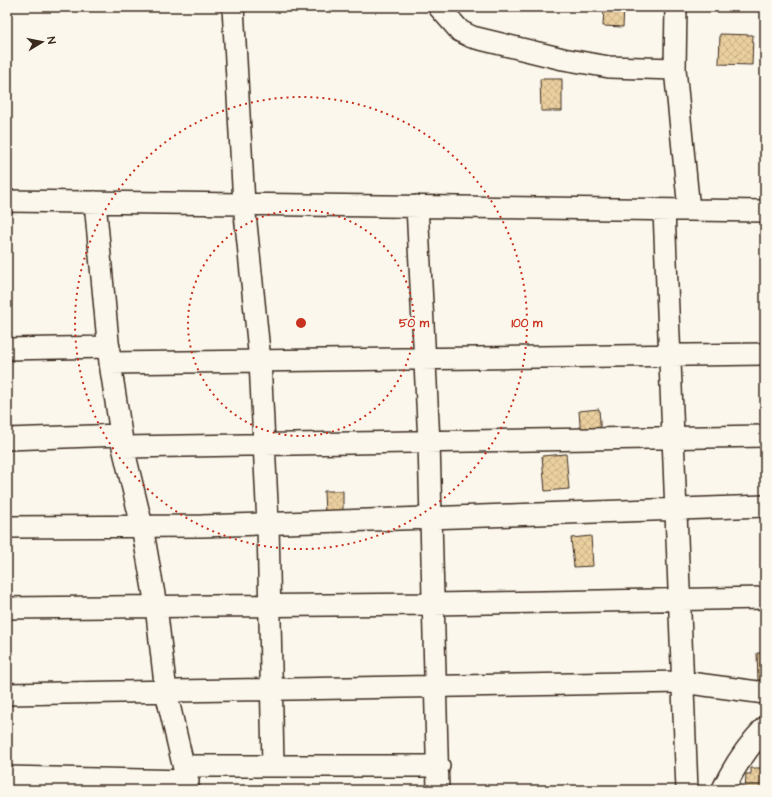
<svg xmlns="http://www.w3.org/2000/svg" width="772" height="797" font-family="'Architects Daughter',sans-serif">
<style>
.building{fill:url(#building-cross-hatch);stroke:#3b2a1e}
.lines{fill:none;stroke-linecap:round;stroke-linejoin:round}
.minor-casing{stroke:#3b2a1e;stroke-width:24}
.major-casing{stroke:#3b2a1e;stroke-width:25}
.minor{stroke:#fbf7ec;stroke-width:21}
.major{stroke:#fbf7ec;stroke-width:22}
.ring{fill:none;stroke:#c8321e;stroke-width:2;stroke-dasharray:2 4}
.centre{fill:#c8321e;stroke:#fbf7ec;stroke-width:2}
.ring-label{font-size:12px;text-anchor:middle;font-weight:bold;fill:#c8321e;stroke:#fbf7ec;stroke-width:3.5;stroke-linejoin:round;paint-order:stroke}
</style>
<defs>
<pattern id="building-cross-hatch" width="8" height="8" patternUnits="userSpaceOnUse"><rect width="8" height="8" fill="#eacf9f"/><path d="M0 0l8 8M0 8l8-8" fill="none" stroke="#cab288"/></pattern>
</defs>
<rect width="100%" height="100%" fill="#fbf7ec"/>
<filter id="ink" filterUnits="userSpaceOnUse"><feTurbulence type="fractalNoise" baseFrequency=".025" numOctaves="2"/><feDisplacementMap in="SourceGraphic" scale="8" xChannelSelector="R" yChannelSelector="G"/><feConvolveMatrix kernelMatrix="1 2 1 2 8 2 1 2 1" color-interpolation-filters="sRGB"/></filter>
<g filter="url(#ink)">
<path class="building" d="M604 7H624L623 27 603 26Z
M720 34 753 35 752 65 719 64Z
M540 79H562V111H541Z
M599 409 601 437 581 438 579 411Z
M566 454 569 489 545 491 542 456Z
M324 491H343V520L325 515Z
M591 536 593 566 574 567 571 538Z
M757 653H765V680H758Z
M751 768H765V790H745L746 774H751Z"/>
<g class="lines">
<g class="minor-casing">
<path id="minor" d="M233 7 244 204 260 361 268 524 273 766
M439 7 460 31 472 37 563 59 609 67 675 69
M676 7 675 69 689 210
M7 201 765 211
M95 202 110 363 765 354
M417 206 429 442 438 790
M664 210 687 790
M7 349 109 347
M110 363 123 447 765 436
M7 439 121 435
M123 447 142 526 156 606 166 692 189 790
M7 527 202 526 765 506
M7 608 434 604 765 598
M7 694 682 682 765 693
M184 766H439
M7 777 188 781"/>
</g>
<g class="major-casing">
<path id="major" d="M723 790C734 766 747 747 765 728"/>
</g>
<use href="#minor" class="minor"/>
<use href="#major" class="major"/>
</g>
</g>
<g class="ring">
<circle cx="301" cy="323" r="113"/>
<circle cx="301" cy="323" r="226"/>
</g>
<circle cx="301" cy="323" r="6" class="centre"/>
<g class="ring-label">
<text x="414" y="327">50 m</text>
<text x="527" y="327">100 m</text>
</g>
<rect width="772" height="797" fill="none" stroke="#fbf7ec" stroke-width="24"/>
<rect x="12" y="12" width="748" height="773" fill="none" stroke="#3b2a1e" stroke-width="1.5" filter="url(#ink)"/>
<g transform="translate(42 42) rotate(80)" stroke="#fbf7ec" stroke-width="3" paint-order="stroke">
<path d="M0-3L7 15L0 10L-7 15Z" fill="#3b2a1e"/>
<text y="-6" font-size="11" font-weight="bold" text-anchor="middle" fill="#3b2a1e">N</text>
</g>
</svg>
